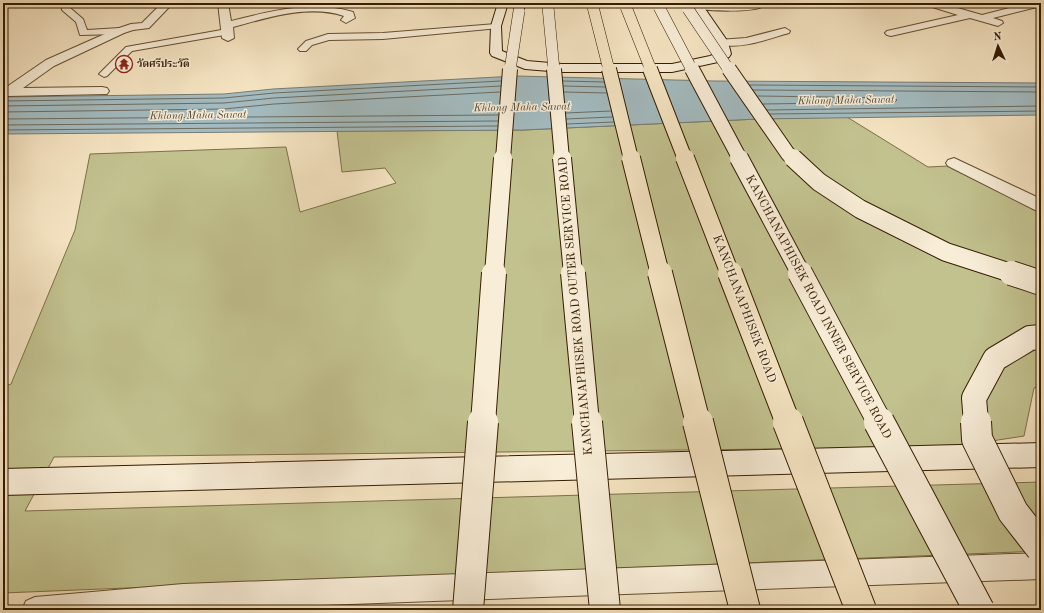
<svg xmlns="http://www.w3.org/2000/svg" width="1044" height="613" font-family="'Old Standard TT','Noto Serif Thai',serif">
<style>
.green{fill:#c2c28f;stroke:#7c7048}
.water{fill:#a3bbc0;stroke:#777c73}
.lines{fill:none;stroke-linecap:round;stroke-linejoin:round}
.shore{stroke:#6c6c60;stroke-width:1}
.lane-casing{stroke:#654f30;stroke-width:2}
.street-casing{stroke:#654f30;stroke-width:2}
.secondary-casing{stroke:#351d00;stroke-width:2}
.lane{fill:#f8edd7;fill-rule:evenodd}
.street{fill:#f8edd7;fill-rule:evenodd}
.secondary{fill:#f8edd7;fill-rule:evenodd}
.secondary-bridge-far4-casing{stroke:#351d00;stroke-width:12;stroke-linecap:butt}
.secondary-bridge-far3-casing{stroke:#351d00;stroke-width:16;stroke-linecap:butt}
.secondary-bridge-far2-casing{stroke:#351d00;stroke-width:20;stroke-linecap:butt}
.secondary-bridge-far1-casing{stroke:#351d00;stroke-width:26;stroke-linecap:butt}
.secondary-bridge-casing{stroke:#351d00;stroke-width:32;stroke-linecap:butt}
.highway-bridge-far4-casing{stroke:#351d00;stroke-width:12;stroke-linecap:butt}
.highway-bridge-far3-casing{stroke:#351d00;stroke-width:16;stroke-linecap:butt}
.highway-bridge-far2-casing{stroke:#351d00;stroke-width:20;stroke-linecap:butt}
.highway-bridge-far1-casing{stroke:#351d00;stroke-width:26;stroke-linecap:butt}
.highway-bridge-casing{stroke:#351d00;stroke-width:32;stroke-linecap:butt}
.secondary-bridge-far4{stroke:#f8edd7;stroke-width:11}
.secondary-bridge-far3{stroke:#f8edd7;stroke-width:14}
.secondary-bridge-far2{stroke:#f8edd7;stroke-width:18}
.secondary-bridge-far1{stroke:#f8edd7;stroke-width:24}
.secondary-bridge{stroke:#f8edd7;stroke-width:30}
.highway-bridge-far4{stroke:#f5e4c2;stroke-width:11}
.highway-bridge-far3{stroke:#f5e4c2;stroke-width:14}
.highway-bridge-far2{stroke:#f5e4c2;stroke-width:18}
.highway-bridge-far1{stroke:#f5e4c2;stroke-width:24}
.highway-bridge{stroke:#f5e4c2;stroke-width:30}
.labels{text-anchor:middle;dominant-baseline:central;stroke-width:3;stroke-linejoin:round;paint-order:stroke}
.far-poi-label{font-size:10px;font-weight:bold;fill:#351d00;stroke:#f8edd7;text-anchor:start}
.far-water-label{font-size:11px;font-style:italic;fill:#564c3a;stroke:#f8edd7}
.street-label{font-size:12px;fill:#351d00;stroke:#f8edd7}
</style>
<rect width="100%" height="100%" fill="#f5e4c2"/>
<filter id="stains"><feTurbulence type="fractalNoise" baseFrequency=".005" numOctaves="4"/><feColorMatrix values="0 0 0 0 .2 0 0 0 0 .09 0 0 0 0 .02 0 0 0 .5 -.17"/></filter>
<radialGradient id="worn" r=".72"><stop offset=".6" stop-color="#630" stop-opacity="0"/><stop offset="1" stop-color="#630" stop-opacity=".3"/></radialGradient>
<path class="green" d="M847 117 928 167 948 166 1041 213V385L1034 388 1024 436 953 447 54 457 25 511 1041 482V551L3 593V387L11 384 75 230 90 154 286 147 300 212 396 183 385 168 342 172 337 131 523 130 758 119Z"/>
<path class="water" d="M516 76 714 81 1041 83V115L758 119 523 130 3 134V97L224 94 273 89Z"/>
<g class="lines">
<path class="shore" d="M563 81 604 82
M750 85 1041 87
M564 86 605 87
M753 90 1041 92
M564 92 607 93
M758 96 895 98 897 100 895 102 763 104
M3 101 224 98 274 93 501 81
M3 106 224 103 274 98 501 86
M767 110 1041 106
M3 112 224 109 274 104 500 92
M566 113 611 111
M770 114 1041 111
M3 119 498 115
M566 119 612 117
M567 124 614 122
M3 125 498 121
M3 130 498 126"/>
<g class="lane-casing">
<path id="lane" d="M61 3H69V7L83 19 87 30 120 28 124 31 120 34 80 35 76 22 62 10Z
M496 24 500 26 499 28 383 39 329 40 312 45 306 51H300L298 49 306 41 328 34 383 33Z
M227 29 230 30 231 32 230 34 132 51 107 76 104 77 99 74 126 47Z
M1041 553V579L183 610H22L26 601 35 597 183 584Z"/>
</g>
<g class="street-casing">
<path id="street" d="M162 3H173L149 28 133 30 124 33 54 66 23 88 102 87 107 88 109 91 107 94 8 96 3 94V87L8 86 46 60 116 29 131 24 142 23Z
M218 3H228L231 21C271 11 313 0 353 12L355 18 346 23 341 20 344 16C309 4 267 18 233 27L234 38 228 41 222 38Z
M698 3H764L765 5C758 13 706 11 694 8L693 6Z
M924 3H940L982 15 1029 3H1041V6L993 18 1002 21 1003 23 998 26 970 18 891 36 887 35 885 33 887 31 958 15 926 5Z
M785 28 790 31 789 33C767 39 741 50 718 44L716 42 718 40 746 38Z
M954 158 1041 199V211L1035 210 948 166 946 163 948 160Z"/>
</g>
<g class="secondary-casing">
<path id="secondary" d="M498 3H508L501 26 502 51 527 61 562 64H672L710 56 719 52 716 42 691 3H701L728 42 731 54 729 57 718 62 672 72H562L525 69 492 56 490 53 491 26Z
M515 3H525L523 13H515L514 11Z
M1041 443V467L3 495V469Z"/>
</g>
<use href="#lane" class="lane"/>
<use href="#street" class="street"/>
<use href="#secondary" class="secondary"/>
<g class="secondary-bridge-far4-casing">
<path id="secondary-bridge-far4" d="M548 7 554 70
M659 7 692 70
M688 9 729 70
M510 70 519 11"/>
</g>
<g class="secondary-bridge-far3-casing">
<path id="secondary-bridge-far3" d="M554 69 562 159
M692 69 740 159
M729 69 788 154 794 159
M503 159 510 69"/>
</g>
<g class="secondary-bridge-far2-casing">
<path id="secondary-bridge-far2" d="M562 158 573 274
M739 158 801 274
M793 158 819 182 860 209 946 252 1014 274
M494 274 503 158"/>
</g>
<g class="secondary-bridge-far1-casing">
<path id="secondary-bridge-far1" d="M573 273 587 423
M800 273 880 423
M1011 273 1041 283
M483 423 494 273
M976 423 974 398 995 359 1030 338 1041 337"/>
</g>
<g class="secondary-bridge-casing">
<path id="secondary-bridge" d="M587 422 605 610
M879 422 979 610
M976 422 977 439 1013 512 1041 548
M468 610 483 422"/>
</g>
<g class="highway-bridge-far4-casing">
<path id="highway-bridge-far4" d="M593 7 609 70
M626 7 651 70"/>
</g>
<g class="highway-bridge-far3-casing">
<path id="highway-bridge-far3" d="M609 69 631 159
M650 69 685 159"/>
</g>
<g class="highway-bridge-far2-casing">
<path id="highway-bridge-far2" d="M631 158 660 274
M685 158 730 274"/>
</g>
<g class="highway-bridge-far1-casing">
<path id="highway-bridge-far1" d="M660 273 698 423
M730 273 788 423"/>
</g>
<g class="highway-bridge-casing">
<path id="highway-bridge" d="M698 422 745 610
M788 422 861 610"/>
</g>
<use href="#secondary-bridge-far4" class="secondary-bridge-far4"/>
<use href="#secondary-bridge-far3" class="secondary-bridge-far3"/>
<use href="#secondary-bridge-far2" class="secondary-bridge-far2"/>
<use href="#secondary-bridge-far1" class="secondary-bridge-far1"/>
<use href="#secondary-bridge" class="secondary-bridge"/>
<use href="#highway-bridge-far4" class="highway-bridge-far4"/>
<use href="#highway-bridge-far3" class="highway-bridge-far3"/>
<use href="#highway-bridge-far2" class="highway-bridge-far2"/>
<use href="#highway-bridge-far1" class="highway-bridge-far1"/>
<use href="#highway-bridge" class="highway-bridge"/>
</g>
<defs>
<g id="temple-ring" transform="scale(0.9)"><circle r="9.5" fill="#f8edd7" stroke="#8f2418" stroke-width="1.5"/><path d="M0-6L5-2H3V0L6.5 2.5H4V6H1.5V3h-3V6H-4V2.5H-6.5L-3 0V-2H-5Z" fill="#8f2418"/></g>
</defs>
<g fill-rule="evenodd">
<use href="#temple-ring" x="124" y="64"/>
</g>
<g class="labels">
<g class="far-poi-label">
<text x="137" y="64">วัดศรีประวัติ</text>
</g>
<g class="far-water-label">
<text transform="translate(846 101) rotate(-1)">Khlong Maha Sawat</text>
<text transform="translate(522 108) rotate(-1)">Khlong Maha Sawat</text>
<text transform="translate(198 116) rotate(-1)">Khlong Maha Sawat</text>
</g>
<g class="street-label">
<text transform="translate(576 306) rotate(-95)">KANCHANAPHISEK ROAD OUTER SERVICE ROAD</text>
<text transform="translate(818 307) rotate(62)">KANCHANAPHISEK ROAD INNER SERVICE ROAD</text>
<text transform="translate(744 309) rotate(69)">KANCHANAPHISEK ROAD</text>
</g>
</g>
<rect width="1044" height="613" fill="none" stroke="#f5e4c2" stroke-width="16"/>
<rect x="4" y="4" width="1036" height="605" fill="none" stroke="#351d00" stroke-width="2"/>
<rect x="8" y="8" width="1028" height="597" fill="none" stroke="#351d00"/>
<g transform="translate(998 46) rotate(356)" stroke="#f8edd7" stroke-width="3" paint-order="stroke">
<path d="M0-3L7 15L0 10L-7 15Z" fill="#351d00"/>
<text y="-6" font-size="11" font-weight="bold" text-anchor="middle" fill="#351d00">N</text>
</g>
<rect width="100%" height="100%" filter="url(#stains)"/>
<rect width="100%" height="100%" fill="url(#worn)"/>
</svg>
